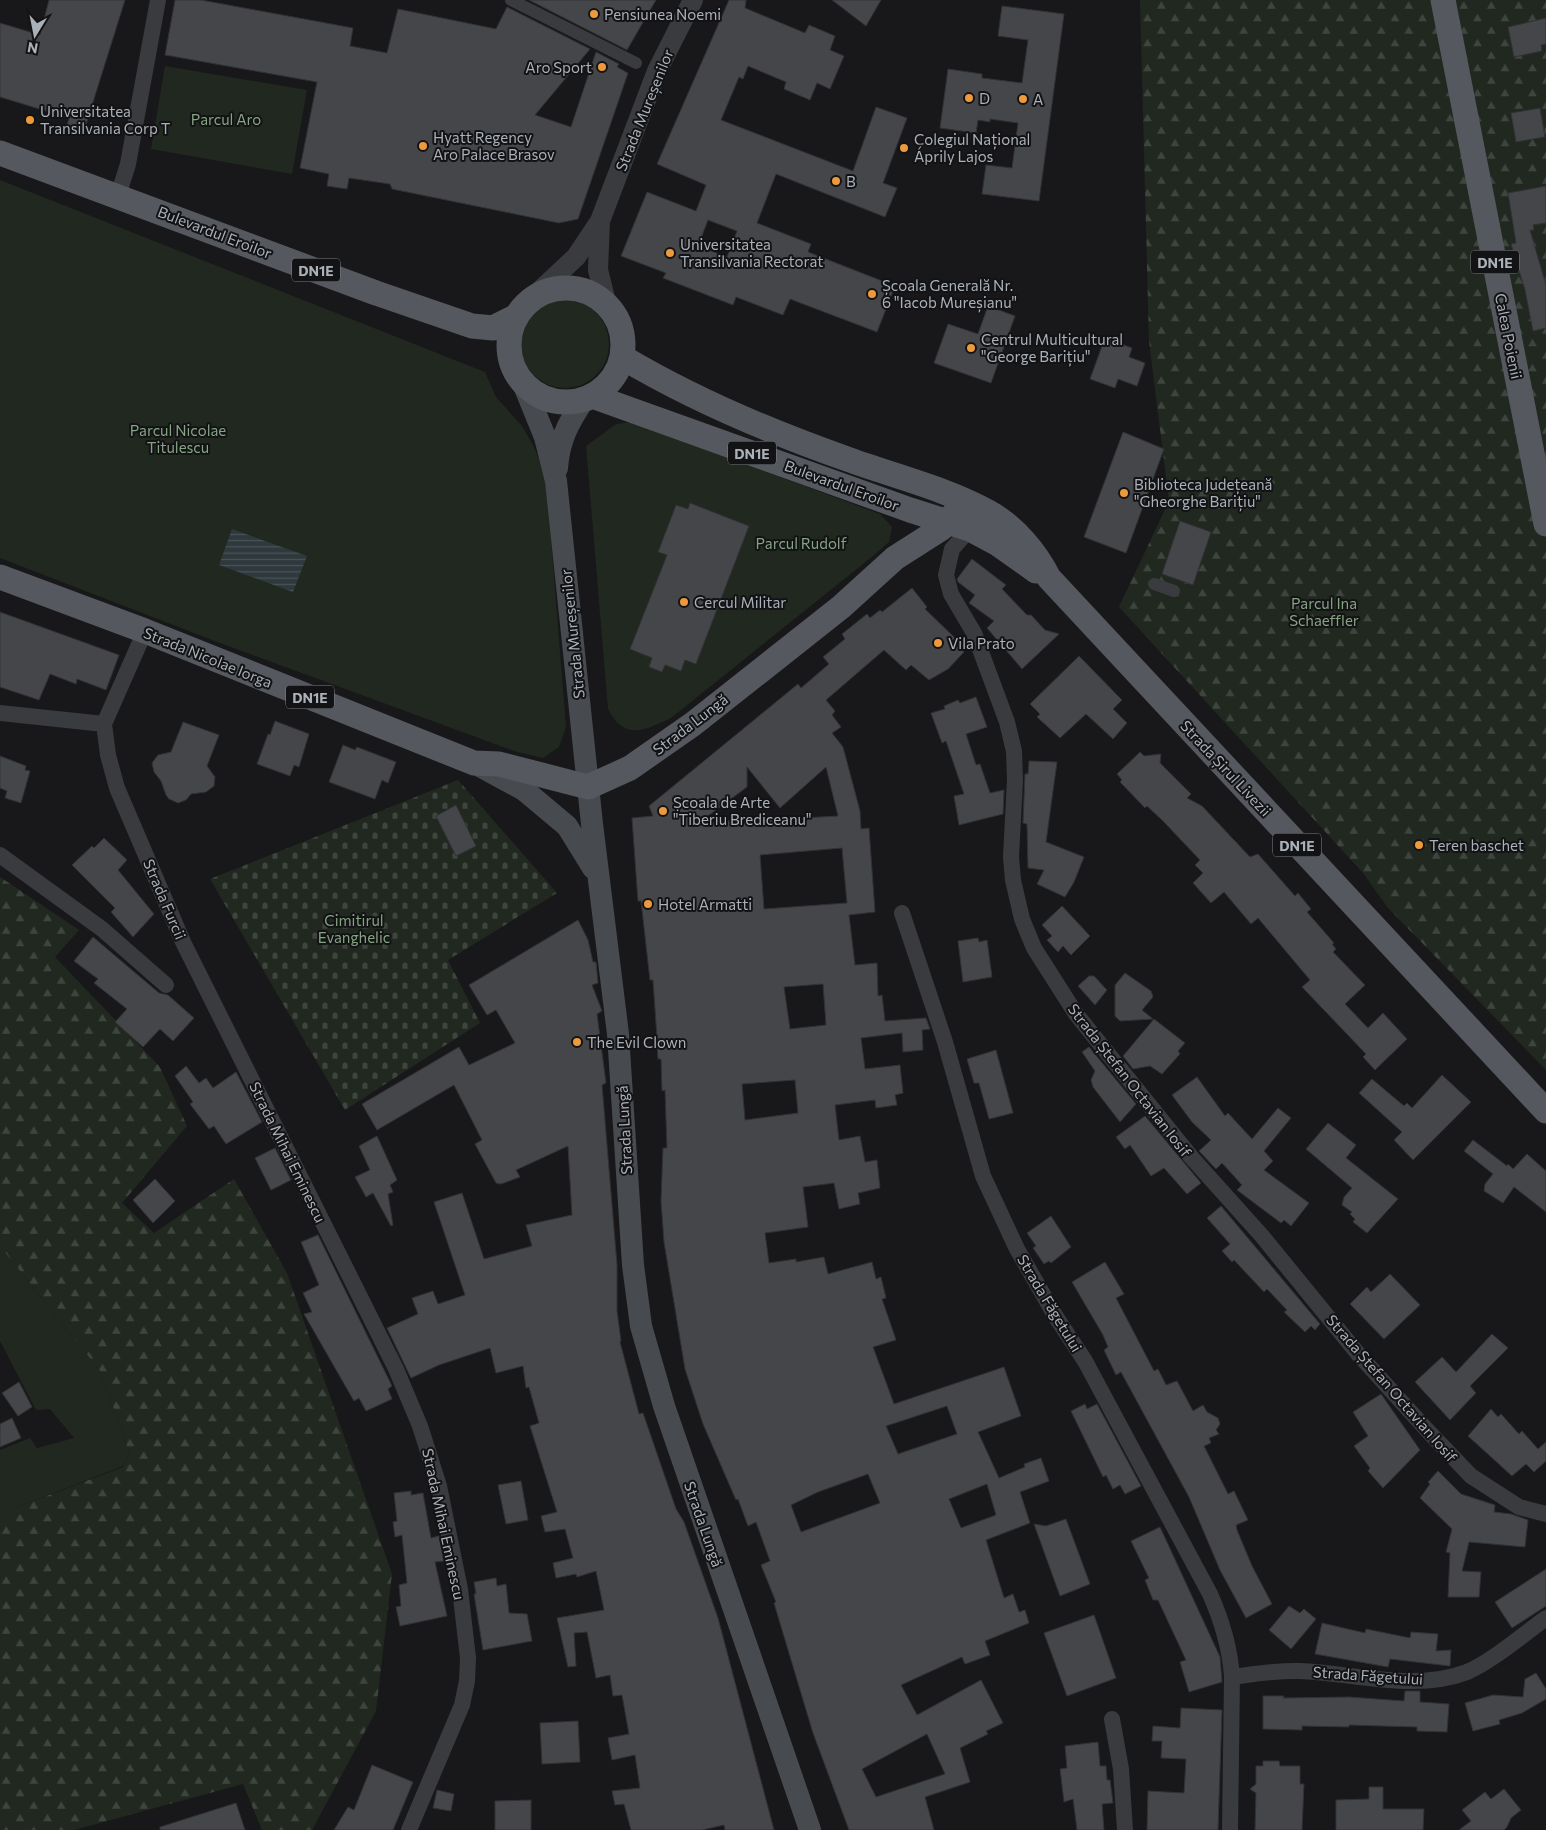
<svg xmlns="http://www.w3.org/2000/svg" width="1546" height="1830" font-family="Commissioner,sans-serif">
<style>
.green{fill:#202820;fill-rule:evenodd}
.forest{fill:url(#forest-firs)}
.cemetery{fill:url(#cemetery-stones)}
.water{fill:url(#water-rules)}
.building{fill:#45464a;stroke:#323236;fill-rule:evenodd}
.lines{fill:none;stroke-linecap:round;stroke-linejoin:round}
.pedestrian{stroke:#393b3f;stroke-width:12}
.minor{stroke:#393b3f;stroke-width:16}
.tertiary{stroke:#393b3f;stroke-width:20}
.secondary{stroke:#474a4f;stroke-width:22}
.primary{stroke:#55585e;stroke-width:25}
.poi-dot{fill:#ed9a3d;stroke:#131315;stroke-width:2}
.labels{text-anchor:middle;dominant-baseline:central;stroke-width:4;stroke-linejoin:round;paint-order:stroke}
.shield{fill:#131315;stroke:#7d8288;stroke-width:1}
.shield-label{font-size:14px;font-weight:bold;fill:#abb1b9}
.poi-label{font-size:15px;fill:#abb1b9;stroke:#131315;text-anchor:start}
.street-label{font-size:15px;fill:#abb1b9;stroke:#131315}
.park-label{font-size:15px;fill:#85a482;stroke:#131315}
</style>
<defs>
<pattern id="forest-firs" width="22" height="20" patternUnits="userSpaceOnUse" patternTransform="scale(1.25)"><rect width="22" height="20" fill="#202820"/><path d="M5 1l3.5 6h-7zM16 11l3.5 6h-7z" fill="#3e453e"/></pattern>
<pattern id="cemetery-stones" width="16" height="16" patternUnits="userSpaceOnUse" patternTransform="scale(1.25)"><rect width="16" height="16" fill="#202820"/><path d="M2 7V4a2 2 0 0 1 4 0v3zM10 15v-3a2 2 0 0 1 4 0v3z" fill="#3e453e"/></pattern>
<pattern id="water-rules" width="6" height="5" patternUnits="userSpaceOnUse" patternTransform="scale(1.25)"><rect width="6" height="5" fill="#2e393e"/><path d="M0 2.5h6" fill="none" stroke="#4a5358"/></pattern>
</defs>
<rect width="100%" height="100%" fill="#18181a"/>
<path class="green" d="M165 66 307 90 292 174 151 149Z
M0 180 485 372 496 397 522 426 534 447 546 475 566 727 559 747 543 758 517 752 212 640 0 558Z
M521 344a44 44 0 1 1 88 0a44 44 0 1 1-88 0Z
M632 422 880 514 892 527 889 542 873 556 671 718C643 731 625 741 608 709L586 446 616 424ZM690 503 749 526 696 663 685 660 681 671 665 665 662 672 649 667 652 658 631 649 667 555 658 552 676 505 688 509Z
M0 1246 101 1372 129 1453 123 1466 17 1507 0 1518V1450L30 1438 37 1448 74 1438 50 1409 36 1410 0 1341Z"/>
<path class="forest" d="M1140 0H1546V1070L1388 908 1363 873 1119 607 1169 501 1149 341Z
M0 877 79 930 55 957 160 1067 187 1126 122 1203 154 1233 234 1179 287 1273 392 1574 376 1711 312 1830H262L243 1784 74 1830H0V1518L17 1507 123 1467 129 1453 101 1372 0 1246Z"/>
<path class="cemetery" d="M458 780 557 893 448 960 480 1023 345 1110 210 879Z"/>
<path class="water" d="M232 529 307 556 293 592 219 565Z"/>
<path class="building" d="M49 0H125L83 134 66 129 69 118 0 97V23L40 35Z
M175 0H201L353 28 350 46 387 53 398 9 496 29 507 7 590 49 535 115 571 127 596 52 619 64 617 67 628 73 578 219 559 223 392 189 390 184 349 178 347 189 327 186 329 174 300 168 317 82 165 55Z
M529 0H656L627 50Z
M729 0H746L745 8 805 33 809 25 835 36 830 50 844 56 830 89 817 83 810 100 784 89 786 82 748 66 743 79 739 77 721 120 853 171 876 107 907 118 883 183 897 188 885 217 776 174 757 223 811 244 808 252 895 286 877 332 790 299 783 315 736 297 733 305 663 278 666 273 621 256 647 192 696 211 706 185 657 164ZM708 220 737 231 727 257 698 246Z
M832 0H881L866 26Z
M1002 6 1064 14 1039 201 982 194 986 165 1012 168 1018 123 990 119V122L978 120 976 133 940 128 948 69 982 74V78L1022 83 1028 40 998 36Z
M1546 18V44L1541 45 1542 51 1514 57 1508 27Z
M1540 108 1545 137 1516 142 1511 113Z
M1546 186V223L1533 225 1534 230H1530L1546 285V328L1533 331 1525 290 1511 244 1516 243 1508 193Z
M988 306 1015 316 991 383 934 363 948 324 978 334Z
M1105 338 1132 348 1129 357 1145 363 1137 386 1118 379 1115 388 1090 379Z
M1123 432 1164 449 1126 553 1084 537Z
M690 503 749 526 696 664 685 660 681 671 665 665 662 672 649 667 652 658 630 649 667 555 658 552 676 505 688 509Z
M1180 521 1211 532 1193 585 1162 574Z
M972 559 1006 585 1002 589 1027 615H1031L1045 630 1059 634 1022 669 987 628 994 621 969 603 975 595 958 582 957 579Z
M912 588 927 607 925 609 955 638 952 641 964 652 948 669 929 680 911 665 906 670 884 650 826 700 835 711 832 715 841 727 832 733 843 747 860 811 861 829 869 828 875 912 849 915 855 965 877 963 878 996 882 995 885 1021 926 1018 930 1029 922 1030 923 1050 903 1052 902 1033 861 1038 865 1069 900 1065 903 1093 895 1095 897 1105 876 1108 875 1100 835 1105 839 1140 860 1136 865 1162 877 1160 880 1188 858 1193 860 1204 839 1209 834 1183 803 1187 808 1227 765 1233 769 1263 796 1259V1262L824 1257 828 1274 872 1262 876 1279 881 1277 886 1298 882 1299 896 1340 873 1347 894 1404 1004 1367 1021 1416 978 1432 999 1478 1025 1467 1024 1464 1041 1458 1049 1481 1020 1492 1030 1523 986 1540 1004 1598 1013 1594 1019 1612 1025 1610 1029 1623 985 1641 990 1655 965 1664 962 1657 901 1685 917 1715 981 1680 1003 1723 986 1731 988 1734 960 1748 970 1782 925 1797 934 1830H849L813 1733 774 1603 776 1602 761 1565 770 1561 756 1522 748 1526 738 1499 736 1500 703 1424 685 1369 664 1242 661 1201 663 1148H667L665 1090 662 1091 661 1059H658L657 1045 654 1042 657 1038 653 980H650L641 901H638L632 818 653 816 649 806 798 684 801 688 829 664 823 657 845 639 842 634 867 614 870 618 880 610 882 612ZM747 767 780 808 826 767 838 816 747 821V819L697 824 747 787ZM842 848 847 903 764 909 760 855ZM823 984 826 1025 790 1029 784 987ZM795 1080 798 1113 745 1120 742 1084ZM947 1406 957 1434 898 1454 886 1426ZM868 1474 880 1503 801 1532 791 1505 818 1492ZM987 1484 996 1515 961 1528 949 1499ZM927 1734 945 1774 876 1797 862 1769Z
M0 612 119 655 106 690 77 679 76 684 50 674 39 700 0 687Z
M1079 656 1122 700 1113 709 1127 723 1113 739 1086 714 1060 738 1037 717 1040 714 1030 704Z
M976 697 987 727 966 734 976 765 980 764 990 793 1004 790 1003 814 959 825 954 796 964 794 946 741 942 743 931 713 945 709 944 706 958 700 960 703Z
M275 721 309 734 299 767 294 765 290 776 257 764 268 734 270 735Z
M183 722 219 735 207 766 215 777 214 786 206 792 191 794 186 800 178 803 169 799 166 795 161 781 154 772 152 763 158 755 171 752Z
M343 745 355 750 357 747 396 762 388 783 382 780 375 799 329 782Z
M1140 752 1144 756 1161 754 1160 763 1191 794 1187 798 1202 806 1250 857 1258 854 1295 896 1298 893 1311 909 1307 912 1334 943 1332 944 1336 949 1333 952 1365 985 1345 1004 1368 1028 1383 1013 1407 1039 1375 1070 1363 1057 1366 1054 1302 987 1310 980 1258 918 1251 924 1224 892 1211 903 1193 883 1203 873 1195 865 1200 860 1163 821 1147 806 1145 808 1120 782 1122 780 1117 774Z
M0 756 26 766 25 770 30 771 21 803 5 798 7 791 0 788Z
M1029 761 1057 762 1046 842 1084 857 1074 882 1065 897 1037 884 1044 870 1028 868 1027 824 1023 823 1025 774H1028Z
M456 805 476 846 456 856 436 816Z
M104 838 127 860 118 870 154 914 133 937 111 912 115 908 72 865 92 846 94 848Z
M1062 906 1090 936 1071 955 1063 946 1058 952 1047 940 1052 936 1042 925Z
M578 920 588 940 593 962H596L598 983 592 985 602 1011 597 1014 606 1083 602 1085 617 1265V1311L621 1341 620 1342 639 1414 643 1413 676 1509 684 1522 718 1618 774 1830H725L724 1825 702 1830H631L624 1804 615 1805 612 1791 640 1788 635 1755 612 1760 608 1738 629 1734 622 1695 613 1696 610 1675 596 1678 587 1632 574 1633 576 1666 568 1667 557 1618 604 1610 596 1571 577 1577 576 1574 556 1578 553 1563 573 1558 565 1529 545 1532 541 1516 557 1512 530 1426 539 1423 529 1387 526 1388 523 1366 496 1373 490 1348 439 1365 411 1378 387 1328 418 1314 412 1298 433 1291 438 1304 465 1295 434 1202 462 1193 484 1259 532 1246 526 1225 572 1215 568 1146 516 1170 520 1177 501 1184 496 1183 475 1144 482 1140 454 1085 377 1130 362 1104 459 1047 469 1065 515 1043 496 1010 487 1015 469 985Z
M93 937 159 993 168 995 194 1018 173 1041 160 1029 143 1047 115 1022 127 1009 94 983 98 979 74 961Z
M978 938 979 942 987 940 992 977 963 982 958 941Z
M1125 973 1151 991 1153 997 1142 1010 1153 1019 1120 1021 1115 1016V985Z
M1089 976H1094L1107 990 1095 1005 1078 986Z
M1154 1019 1185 1043 1178 1051 1180 1054 1162 1074 1150 1066 1133 1069 1123 1056Z
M1089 1047 1136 1104 1120 1122 1093 1087 1091 1080 1095 1071 1082 1052Z
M996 1050 1013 1113 989 1119 979 1083H974L967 1059Z
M186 1066 199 1083 206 1078 213 1088 236 1072 262 1122 226 1144 214 1126 209 1129 190 1104 193 1102 175 1076Z
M1442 1075 1471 1102 1413 1160 1394 1140 1402 1132 1359 1093 1372 1079 1404 1106 1407 1103 1412 1108Z
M1197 1077 1225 1116 1228 1113 1252 1139 1278 1108 1291 1118 1264 1151 1273 1161 1264 1170 1309 1203 1291 1226 1284 1220 1281 1223 1237 1190 1242 1185 1222 1163 1216 1169 1199 1151 1211 1140 1192 1122 1172 1095Z
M1145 1116 1201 1183 1187 1194 1164 1168 1151 1176 1130 1145 1125 1149 1116 1137Z
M1328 1123 1356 1145 1346 1158 1398 1199 1367 1233 1353 1222 1355 1219 1350 1214 1352 1212 1342 1205 1344 1197 1352 1188 1306 1149Z
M377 1136 397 1180 390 1185 393 1192 388 1194 393 1225 391 1226 373 1193 366 1197 355 1177 370 1170 359 1146Z
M1473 1140 1507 1166 1508 1164 1513 1169 1527 1154 1546 1171V1212L1514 1187 1503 1203 1484 1191 1485 1184 1493 1174 1464 1151Z
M275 1148 291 1180 271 1190 255 1158Z
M155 1179 175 1201 153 1223 133 1200Z
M1221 1206 1320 1324 1315 1330 1311 1326 1305 1332 1284 1312 1287 1310 1267 1289 1264 1292 1234 1260 1232 1262 1222 1251 1230 1244 1207 1218Z
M1051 1216 1071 1247 1051 1263 1049 1261 1044 1264 1033 1248 1036 1246 1027 1233Z
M318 1235 392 1386 388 1389 392 1399 366 1411 359 1398 354 1401 304 1314 312 1312 303 1293 319 1285 301 1242Z
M1105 1262 1124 1294 1116 1298 1154 1371 1158 1369 1166 1385 1177 1381 1193 1411 1203 1405 1207 1412 1218 1418 1220 1424 1216 1430 1219 1434 1209 1438 1211 1443 1204 1446 1228 1494 1234 1491 1248 1520 1236 1525 1237 1530 1252 1566 1272 1604 1246 1618 1220 1570 1189 1497 1121 1372 1116 1375 1104 1350 1108 1347 1103 1335 1072 1282Z
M1390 1274 1420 1305 1384 1339 1350 1304 1367 1287 1371 1292Z
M1492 1334 1508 1348 1470 1386 1476 1393 1450 1420 1415 1382 1442 1357 1456 1372Z
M19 1382 32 1407 18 1416 2 1393Z
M1381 1394 1420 1450 1383 1488 1368 1471 1370 1468 1354 1446 1368 1436 1353 1412Z
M1085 1404 1087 1409 1097 1404 1141 1486 1125 1494 1120 1485 1113 1489 1106 1475 1103 1477 1071 1411Z
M1491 1409 1498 1417 1501 1414 1519 1434 1522 1431 1538 1449 1546 1442V1461L1534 1472 1526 1464 1512 1476 1468 1436Z
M12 1418 21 1438 0 1447V1424Z
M1438 1471 1461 1494 1495 1505 1494 1512 1511 1514 1528 1520 1525 1547 1469 1542 1462 1571 1481 1572 1479 1597H1448L1450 1553 1446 1552 1452 1529 1420 1498 1430 1484 1428 1482Z
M521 1481 528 1520 506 1524 498 1485Z
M411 1491V1495L423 1493 431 1538 439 1536 444 1561 435 1562 447 1616 400 1626 396 1607 401 1606 399 1585 407 1583 402 1535 395 1537 393 1522 397 1521 394 1493Z
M1066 1519 1090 1584 1060 1596 1034 1524 1046 1526Z
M1160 1527 1220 1657 1222 1682 1189 1692 1180 1662 1186 1660 1158 1600H1153L1145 1580 1149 1578 1131 1541Z
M1546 1569V1606L1512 1628 1495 1602Z
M496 1578 497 1586 506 1584 509 1613 527 1614 532 1641 483 1650 474 1594H476L474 1582Z
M1289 1606 1300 1613 1304 1609 1316 1619 1291 1649 1269 1630Z
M1094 1615 1116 1678 1067 1696 1044 1633Z
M1322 1623 1365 1633 1366 1629 1410 1638 1411 1632 1438 1634 1436 1651 1451 1650 1450 1666 1390 1659 1388 1667 1315 1654Z
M1536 1673 1546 1689V1699L1522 1713 1499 1720 1500 1724 1473 1731 1465 1703 1493 1695 1523 1697 1525 1679Z
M1405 1691H1420V1702L1449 1704 1447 1732 1417 1731V1727L1349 1725V1727L1302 1726V1730L1263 1729V1696H1284L1283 1698 1349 1697 1404 1701Z
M1181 1708 1222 1710 1218 1830H1147L1148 1791 1184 1793 1186 1759 1161 1758 1162 1741H1152L1153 1726 1180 1728Z
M578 1721 580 1762 542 1764 540 1723Z
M1098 1742 1100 1766H1106L1107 1780H1110L1113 1803 1102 1804 1104 1830H1077L1073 1799 1064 1802 1060 1769 1067 1768 1065 1746Z
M1263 1761H1279L1280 1766H1300V1784H1304L1302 1830H1255L1256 1793 1250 1789 1256 1784V1766H1263Z
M372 1765 413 1782 393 1830H334L348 1807 354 1810Z
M1369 1787H1383V1809H1424L1423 1830H1336V1800L1369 1799Z
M1504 1789 1521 1810 1511 1818 1507 1827 1504 1830H1459L1471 1821 1462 1810 1485 1792 1491 1799Z
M437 1790 454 1794 451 1811 433 1808Z
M531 1800V1830H495V1801Z
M236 1803 245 1830H160V1827Z"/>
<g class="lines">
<path class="pedestrian" d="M511 0 636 63
M1154 584 1174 591"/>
<path class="minor" d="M118 196 128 164 158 0
M970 529 952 549 946 575 951 594 974 633 1007 722 1014 751 1015 780 1011 857 1013 880 1022 919 1034 948 1076 1014 1192 1158 1262 1236 1359 1355 1427 1430 1471 1476 1519 1507 1546 1514
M145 631 104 724 108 755 117 788 183 942 396 1369 420 1426 439 1486 460 1589 468 1658 467 1681 462 1705 409 1830
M0 713 104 724
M0 855 102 929 166 985
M902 913 945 1042 983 1176 1017 1249 1056 1317 1085 1361 1210 1594C1222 1621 1230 1647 1232 1677L1230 1830
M1232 1677C1255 1674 1277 1670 1300 1671 1354 1673 1415 1692 1467 1672 1491 1662 1524 1634 1546 1618
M1112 1719 1121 1769 1125 1830"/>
<path class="tertiary" d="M600 221 598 270 607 306
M531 299 576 257 600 221 657 71 693 0"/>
<path class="secondary" d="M523 383 545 437 556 481 592 824 618 1034 633 1265 641 1326 664 1406 810 1830
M557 468C559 441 568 423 583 401
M478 765 524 790 567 826 593 868"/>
<path class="primary" d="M1443 0 1546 524
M0 153 376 293 472 326 493 328 515 317
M509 345a57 57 0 1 1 114 0a57 57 0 1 1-114 0Z
M622 357C694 400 770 432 850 460 894 476 947 489 988 512 1014 526 1036 552 1049 578L1546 1111
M595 397 910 510 970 529 998 544 1036 571
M0 577 145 631 474 763 499 764 588 787 630 768 693 724 841 607 895 558 942 528 965 501"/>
</g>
<g class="poi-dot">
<circle cx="594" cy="14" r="5"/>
<circle cx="602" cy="67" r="5"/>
<circle cx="969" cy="98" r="5"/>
<circle cx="1023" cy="99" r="5"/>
<circle cx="30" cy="120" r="5"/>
<circle cx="423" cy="146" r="5"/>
<circle cx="904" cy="148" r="5"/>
<circle cx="836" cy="181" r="5"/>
<circle cx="670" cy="253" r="5"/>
<circle cx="872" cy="294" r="5"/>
<circle cx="971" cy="348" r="5"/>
<circle cx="1124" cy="493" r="5"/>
<circle cx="684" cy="602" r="5"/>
<circle cx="938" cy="643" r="5"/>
<circle cx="663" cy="811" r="5"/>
<circle cx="1419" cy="845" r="5"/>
<circle cx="648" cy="904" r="5"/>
<circle cx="577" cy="1042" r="5"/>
</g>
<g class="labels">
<g class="shield">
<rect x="1471" y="250.5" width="48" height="23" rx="4"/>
<rect x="292" y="258.5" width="48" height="23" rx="4"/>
<rect x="728" y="441.5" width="48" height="23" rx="4"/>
<rect x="286" y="685.5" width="48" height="23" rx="4"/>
<rect x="1273" y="833.5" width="48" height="23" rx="4"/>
</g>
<g class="shield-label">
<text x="1495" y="262">DN1E</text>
<text x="316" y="270">DN1E</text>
<text x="752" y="453">DN1E</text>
<text x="310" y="697">DN1E</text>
<text x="1297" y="845">DN1E</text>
</g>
<g class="poi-label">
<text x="604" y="14">Pensiunea Noemi</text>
<text x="592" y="67" text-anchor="end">Aro Sport</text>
<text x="979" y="98">D</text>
<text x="1033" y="99">A</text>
<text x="40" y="111">Universitatea<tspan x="40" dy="17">Transilvania Corp T</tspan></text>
<text x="433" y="137">Hyatt Regency<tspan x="433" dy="17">Aro Palace Brasov</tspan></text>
<text x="914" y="139">Colegiul Național<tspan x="914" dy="17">Áprily Lajos</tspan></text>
<text x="846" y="181">B</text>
<text x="680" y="244">Universitatea<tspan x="680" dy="17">Transilvania Rectorat</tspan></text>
<text x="882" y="285">Școala Generală Nr.<tspan x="882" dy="17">6 "Iacob Mureșianu"</tspan></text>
<text x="981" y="339">Centrul Multicultural<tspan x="981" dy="17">"George Barițiu"</tspan></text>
<text x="1134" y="484">Biblioteca Județeană<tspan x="1134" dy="17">"Gheorghe Barițiu"</tspan></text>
<text x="694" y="602">Cercul Militar</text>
<text x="948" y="643">Vila Prato</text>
<text x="673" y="802">Școala de Arte<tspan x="673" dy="17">"Tiberiu Brediceanu"</tspan></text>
<text x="1429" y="845">Teren baschet</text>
<text x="658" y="904">Hotel Armatti</text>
<text x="587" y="1042">The Evil Clown</text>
</g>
<g class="street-label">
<text transform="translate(644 110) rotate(-68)">Strada Mureșenilor</text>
<text transform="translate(215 232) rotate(21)">Bulevardul Eroilor</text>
<text transform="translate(1509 336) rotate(79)">Calea Poienii</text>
<text transform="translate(842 485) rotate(20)">Bulevardul Eroilor</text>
<text transform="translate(572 634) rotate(-96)">Strada Mureșenilor</text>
<text transform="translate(208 657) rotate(22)">Strada Nicolae Iorga</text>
<text transform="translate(690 724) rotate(-37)">Strada Lungă</text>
<text transform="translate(1226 768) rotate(47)">Strada Șirul Livezii</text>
<text transform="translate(165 899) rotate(67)">Strada Furcii</text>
<text transform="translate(1130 1080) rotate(52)">Strada Ștefan Octavian Iosif</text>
<text transform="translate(624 1130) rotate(-93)">Strada Lungă</text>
<text transform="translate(288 1152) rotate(64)">Strada Mihai Eminescu</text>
<text transform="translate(1050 1303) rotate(59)">Strada Făgetului</text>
<text transform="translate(1392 1388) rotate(49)">Strada Ștefan Octavian Iosif</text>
<text transform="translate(444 1524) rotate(78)">Strada Mihai Eminescu</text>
<text transform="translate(704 1524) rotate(71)">Strada Lungă</text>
<text transform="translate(1368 1675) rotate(4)">Strada Făgetului</text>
</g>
<g class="park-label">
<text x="226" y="119">Parcul Aro</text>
<text x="178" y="430">Parcul Nicolae<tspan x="178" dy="17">Titulescu</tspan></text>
<text x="801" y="543">Parcul Rudolf</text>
<text x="1324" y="603">Parcul Ina<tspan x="1324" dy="17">Schaeffler</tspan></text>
<text x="354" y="920">Cimitirul<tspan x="354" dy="17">Evanghelic</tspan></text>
</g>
</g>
<g transform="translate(35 35) rotate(190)" stroke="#131315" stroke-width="4" paint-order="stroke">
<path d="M0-4L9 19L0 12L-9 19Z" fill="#abb1b9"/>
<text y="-8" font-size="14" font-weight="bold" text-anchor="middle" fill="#abb1b9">N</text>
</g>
</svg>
